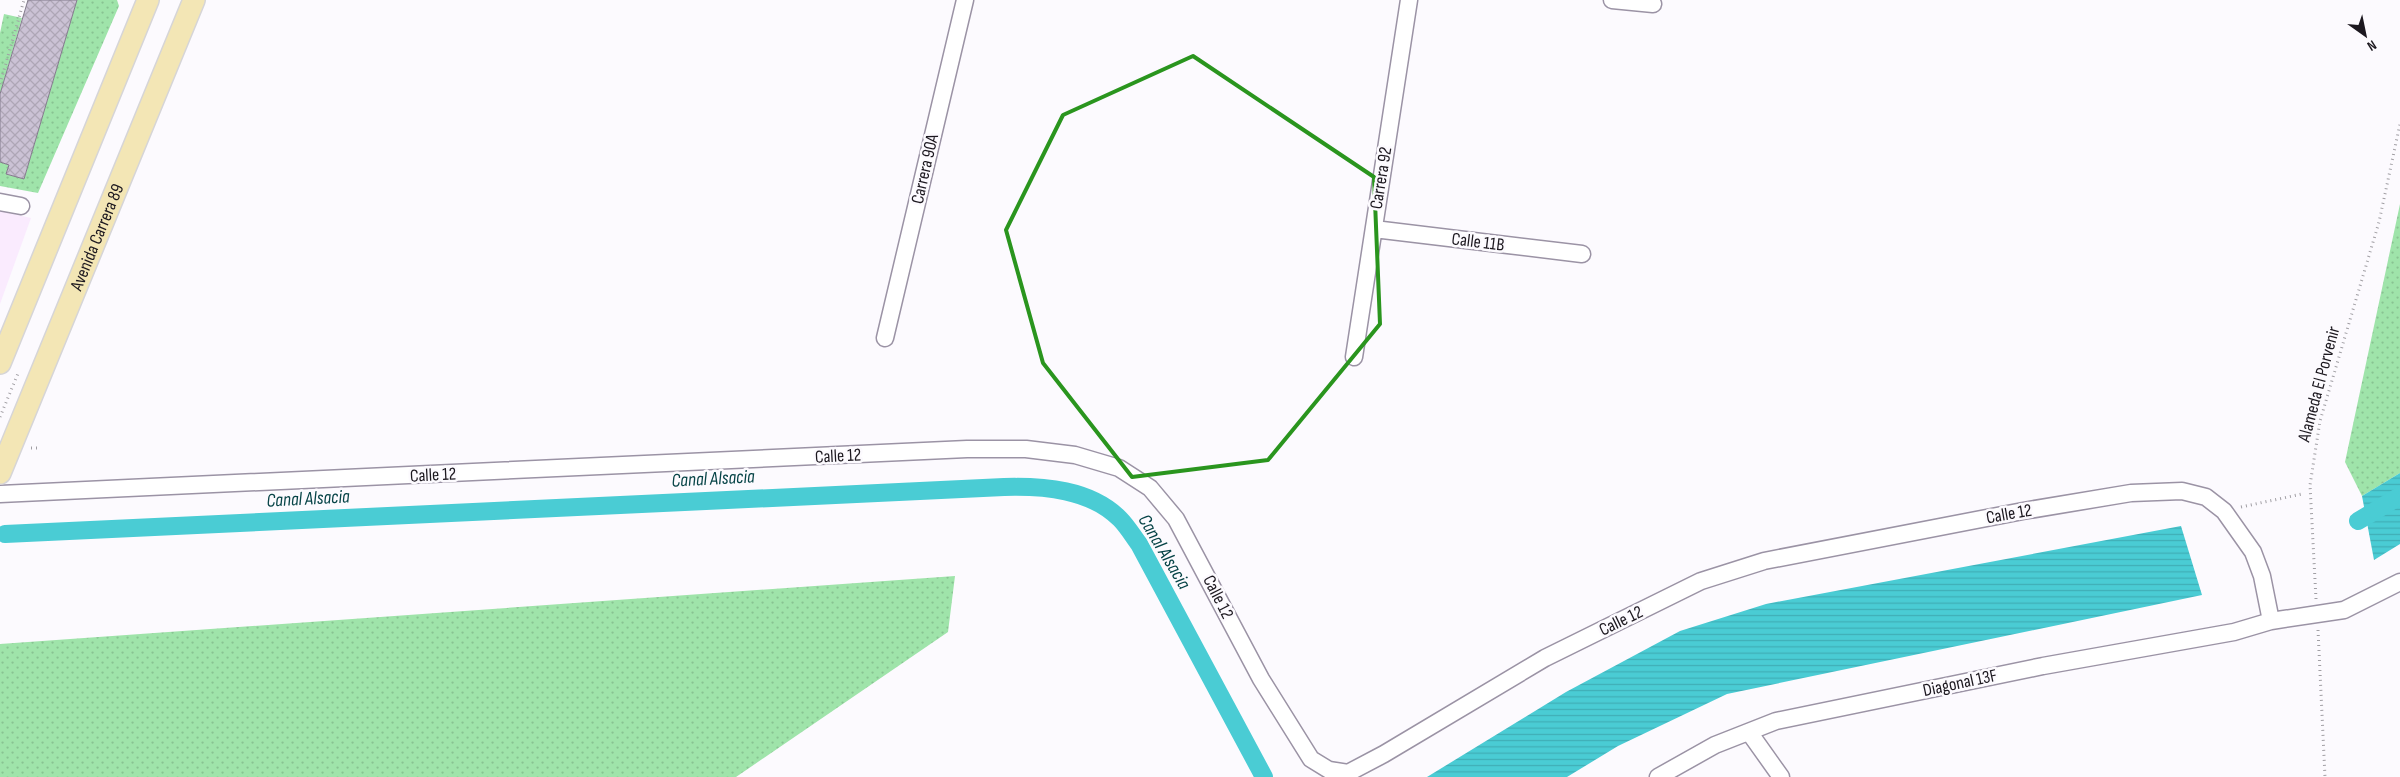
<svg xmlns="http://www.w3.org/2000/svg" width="2400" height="777" font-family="'Sofia Sans Condensed',sans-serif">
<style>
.education{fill:#faebfe}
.grass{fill:url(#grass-dots)}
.water{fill:url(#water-rules)}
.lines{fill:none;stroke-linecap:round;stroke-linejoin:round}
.canal{stroke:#4accd4;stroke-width:18}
.building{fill:url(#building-cross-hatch);stroke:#827a8b}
.minor-casing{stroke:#9b93a5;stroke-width:19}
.major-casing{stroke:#d6d5d7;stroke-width:24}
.path{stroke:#a19fa4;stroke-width:3;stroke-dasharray:1 4;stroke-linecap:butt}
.minor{stroke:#fff;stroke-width:16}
.major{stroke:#f3e6b5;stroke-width:21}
.marked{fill:none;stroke:#2a951e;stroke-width:4;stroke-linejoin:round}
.labels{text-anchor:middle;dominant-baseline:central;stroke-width:5;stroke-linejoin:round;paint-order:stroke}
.street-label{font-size:18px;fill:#1c181f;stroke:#fcfafe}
.water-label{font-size:19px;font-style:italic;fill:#074447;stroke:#fcfafe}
</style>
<defs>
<pattern id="grass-dots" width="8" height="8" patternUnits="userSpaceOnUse" patternTransform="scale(1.25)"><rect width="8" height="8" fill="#9fe4aa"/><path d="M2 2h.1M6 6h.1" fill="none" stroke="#88c392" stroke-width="1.8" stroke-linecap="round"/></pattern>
<pattern id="water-rules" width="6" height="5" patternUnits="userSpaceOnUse" patternTransform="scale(1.25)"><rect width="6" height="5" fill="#4accd4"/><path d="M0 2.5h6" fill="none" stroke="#40aeb6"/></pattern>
<pattern id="building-cross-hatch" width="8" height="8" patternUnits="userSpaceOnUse" patternTransform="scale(1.25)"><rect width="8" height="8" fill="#cbc2d5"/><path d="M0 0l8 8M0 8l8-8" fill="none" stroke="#aea6b6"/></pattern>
</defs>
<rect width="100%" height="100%" fill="#fcfafe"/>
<path class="education" d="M0 211 31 218 0 304Z"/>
<path class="grass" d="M77 0H117L119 6 38 193 0 186V162L9 165 6 174 24 179Z
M4 14 22 18 0 94V33Z
M2400 204V473L2362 496 2345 462Z
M955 576 948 632 736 777H0V644Z"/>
<path class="water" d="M2400 473V544L2374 560 2362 496Z
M2181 526 2202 595 1727 694 1618 746 1567 777H1427L1566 692 1680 631 1766 604Z"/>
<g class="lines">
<path class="canal" d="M2358 521 2400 496
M5 534 1004 487C1044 486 1090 489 1120 519 1127 526 1133 536 1139 544L1264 777"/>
</g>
<path class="building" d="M28 0H77L24 179 6 174 9 165 0 162V94Z"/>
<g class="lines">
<g class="minor-casing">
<path id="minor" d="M1612 0 1653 4
M0 202 21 206
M1374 229 1582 254
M885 338 965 0
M1354 357 1409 0
M0 494 967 449H1026L1075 455 1119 468 1150 488 1176 519 1261 679 1311 759 1329 770 1348 773 1384 754 1545 658 1701 581 1764 561 2023 511 2131 493 2182 491 2206 497 2224 511 2253 552 2262 576 2271 621
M1749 732 1781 777
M1658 777 1715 745 1776 721 2043 666 2234 632 2271 621 2344 610 2400 582"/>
</g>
<g class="major-casing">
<g id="major">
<path d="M0 363 148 0"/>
<path id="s1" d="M0 473 194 0"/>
</g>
</g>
<path class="path" d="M0 84 24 0
M0 417 19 371
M31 448H38
M2241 507 2302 494
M2316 599 2310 485 2320 421 2379 222 2400 124
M2318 630 2325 777"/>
<use href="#minor" class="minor"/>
<use href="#major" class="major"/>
</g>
<path class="marked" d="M1193 56 1374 177 1380 324 1268 460 1132 477 1043 363 1006 230 1063 115Z"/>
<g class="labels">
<g class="street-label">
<text transform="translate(925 169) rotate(-77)">Carrera 90A</text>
<text transform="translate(1381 178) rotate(-81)">Carrera 92</text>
<text stroke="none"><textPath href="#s1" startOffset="255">Avenida Carrera 89</textPath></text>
<text transform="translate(1478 242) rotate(7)">Calle 11B</text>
<text transform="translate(2319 384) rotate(-75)">Alameda El Porvenir</text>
<text transform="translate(838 456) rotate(-3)">Calle 12</text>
<text transform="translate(433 475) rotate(-3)">Calle 12</text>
<text transform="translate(2009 514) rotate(-10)">Calle 12</text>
<text transform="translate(1218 597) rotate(63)">Calle 12</text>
<text transform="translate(1621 621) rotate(-26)">Calle 12</text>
<text transform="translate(1960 683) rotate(-12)">Diagonal 13F</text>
</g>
<g class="water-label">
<text transform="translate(713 479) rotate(-3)">Canal Alsacia</text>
<text transform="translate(308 499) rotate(-3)">Canal Alsacia</text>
<text transform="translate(1164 552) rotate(59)">Canal Alsacia</text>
</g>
</g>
<g transform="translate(2365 35) rotate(147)" stroke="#fcfafe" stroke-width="4" paint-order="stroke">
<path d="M0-4L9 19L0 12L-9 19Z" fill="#1c181f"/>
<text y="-8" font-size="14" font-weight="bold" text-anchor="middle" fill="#1c181f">N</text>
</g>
</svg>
